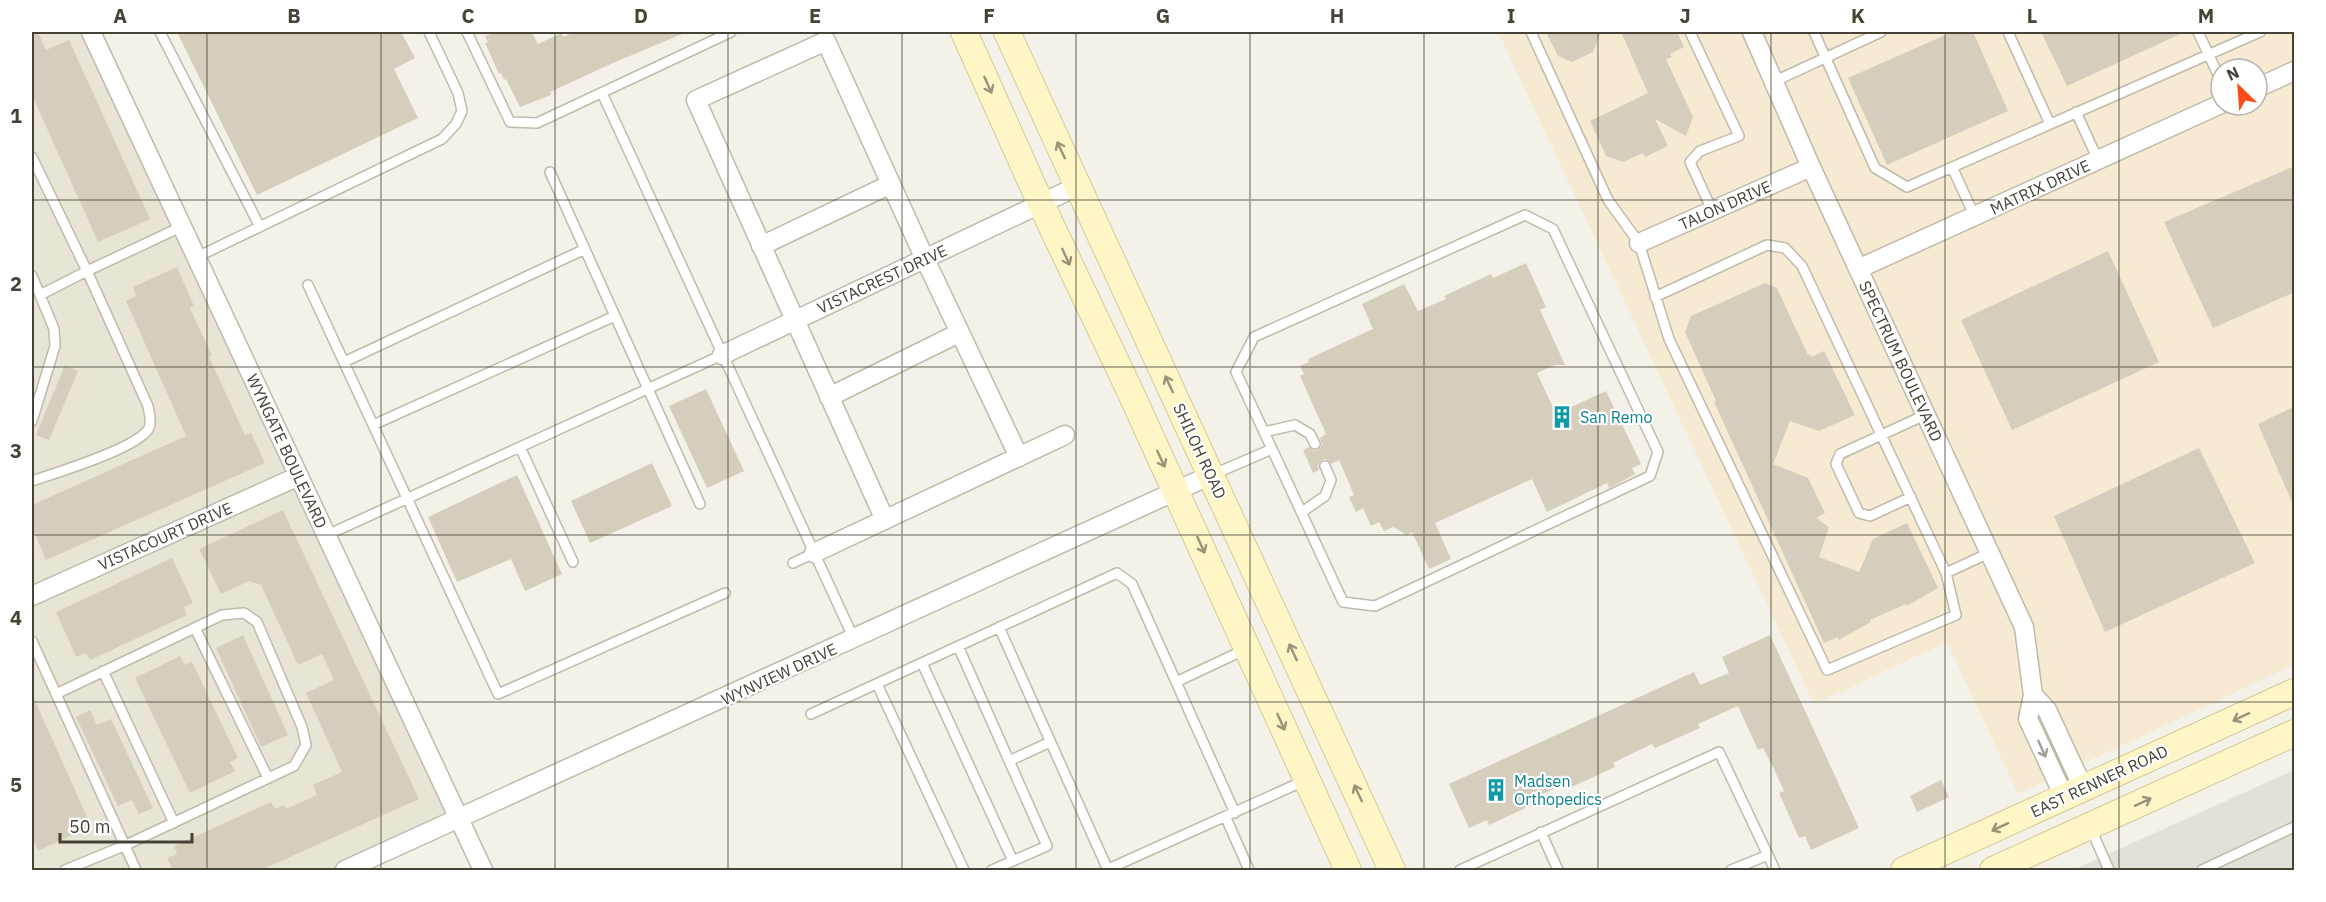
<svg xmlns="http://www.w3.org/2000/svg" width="2326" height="902" font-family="'IBM Plex Sans',sans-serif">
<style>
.residential{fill:#e8e4d6}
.commercial{fill:#f6ead3;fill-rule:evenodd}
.industrial{fill:#e3e0d9}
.building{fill:#d6cebd}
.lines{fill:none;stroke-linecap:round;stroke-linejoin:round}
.service-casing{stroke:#c0baaa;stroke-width:12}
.minor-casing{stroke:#c0baaa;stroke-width:21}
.secondary-casing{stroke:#d4c997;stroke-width:28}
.service{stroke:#fff;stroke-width:9}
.minor{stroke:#fff;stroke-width:18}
.secondary{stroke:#fff6c7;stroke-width:26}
.oneway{stroke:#9a9377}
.oneway2{stroke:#a3a09a}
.grid{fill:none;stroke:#474236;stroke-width:1.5;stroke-opacity:0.55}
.labels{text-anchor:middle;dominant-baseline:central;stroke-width:4.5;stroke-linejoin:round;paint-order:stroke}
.street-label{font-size:16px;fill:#474236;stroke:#fff}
.culture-label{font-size:16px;fill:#0d838f;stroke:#fff;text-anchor:start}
.neatline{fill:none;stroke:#474236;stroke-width:2}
.grid-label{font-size:20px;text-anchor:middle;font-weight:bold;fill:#474236}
</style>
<rect width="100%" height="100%" fill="#f4f1e8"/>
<path class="residential" d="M32 32H91L459 820 345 870H32Z"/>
<path class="commercial" d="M1498 32H2294V665L2018 794 1947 642 1814 704ZM2221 69H2257V105H2221Z"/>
<path class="industrial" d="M2294 770V870H2073Z"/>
<path class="building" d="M32 32H38L46 50 69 40 150 219 98 242 32 95Z
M177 32H401L415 58 394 69 418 118 257 195Z
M496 32H532L538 44 561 33 563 37 575 32H687L613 63 550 92 551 95 520 107 506 79 504 80 501 73 499 74 485 43 488 42 485 36Z
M1546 32H1601L1593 52 1572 62 1558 56Z
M1621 32H1677L1684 47 1670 54 1672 57 1666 59 1693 117 1686 136 1655 119 1668 146 1645 157 1643 153 1623 162 1606 156 1590 121 1648 93Z
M1952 32H1973L2008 111 1887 165 1848 78Z
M2041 32H2185L2067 86Z
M2295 166V292L2213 328 2164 222Z
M2108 251 2159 362 2012 430 1961 320Z
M1526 263 1546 307 1540 310 1565 365H1555L1537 373 1556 414 1606 391 1641 464 1632 468 1635 474 1617 484 1609 488 1607 483 1547 512 1532 479 1435 523 1451 559 1429 569 1412 532 1407 535 1393 527 1384 531 1379 522 1371 526 1363 508 1356 512 1349 497 1354 495 1339 460 1331 464 1326 459 1322 460 1318 465 1319 470 1313 473 1303 450 1309 447 1314 451 1318 450 1322 445 1320 438 1326 434 1300 376 1304 374 1300 366 1309 362 1308 359 1373 329 1362 304 1404 284 1418 311 1446 299 1444 296 1491 274 1493 278Z
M177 267 194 306 190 308 212 356 209 357 245 435 251 433 265 463 46 560 32 527V505L186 436 126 301 136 296 133 287Z
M1765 283 1777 288 1808 355 1810 354 1811 357 1824 351 1855 415 1819 431 1790 421 1773 464 1808 478 1825 513 1816 518 1829 527 1819 557 1859 572 1873 539 1907 523 1938 588 1907 606 1906 604 1870 620 1871 622 1839 640 1838 637 1824 643 1714 402 1716 401 1685 332 1691 316Z
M65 365 78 371 49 440 36 435Z
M706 389 744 471 707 488 669 406Z
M2295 406V509L2258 424Z
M2199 448 2255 563 2105 632 2054 516Z
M652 463 672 506 590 543 571 501Z
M517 475 562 574 525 591 511 559 457 582 428 517Z
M283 510 419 799 261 870H173L167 858 177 854 174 846 271 802 275 809 284 805 286 809 317 795 313 785 342 772 306 693 334 680 322 654 298 665 261 585 249 581 221 594 199 549Z
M172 558 193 603 184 607 187 615 90 660 86 653 76 657 56 612Z
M243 635 288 735 261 747 216 648Z
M1770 635 1859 828 1811 850 1805 836 1799 838 1779 793 1784 791 1772 765 1763 748 1758 750 1738 706 1698 724 1700 728 1655 748 1652 744 1629 755 1613 763 1615 767 1598 775 1569 788 1567 783 1542 794 1532 800 1534 804 1489 825 1487 820 1469 828 1449 784 1694 672 1700 685 1729 673 1722 657Z
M180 656 185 665 192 662 238 758 230 762 235 771 190 793 135 678Z
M32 694 91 826 38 851 32 837Z
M90 710 97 725 111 719 153 808 139 814 132 800 118 806 76 717Z
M1941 780 1949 797 1917 812 1910 796Z"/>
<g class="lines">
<g class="service-casing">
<path id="service" d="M160 32 260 227
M467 32 510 122 537 123 731 32
M1531 32 1608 200 1639 243 1669 339 1827 670 1956 615 1946 573 1989 553
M1690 32 1739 136 1700 151 1690 162 1712 210
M1814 32 1875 168 1907 187 2260 32
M2008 32 2050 124
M2198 32 2221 81
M1773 82 1881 32
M602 93 854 639
M2076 112 2098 160
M32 157 87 271 183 226
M1952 167 1975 217
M550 172 700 504
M197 257 442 139 456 124 462 111 458 93 429 32
M32 276 40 295
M308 285 498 694 725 593
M1655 297 1767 245 1785 248 1802 266 1946 573
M344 362 585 249
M32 421 55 346 54 329 40 295 87 271 148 406C149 413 152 421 149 428 139 448 55 473 32 481
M373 425 615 316
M1264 432 1295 425 1310 434 1315 444
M520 447 573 562
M1214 474 1272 449 1236 372 1254 337 1525 215 1553 229 1658 452 1650 476 1375 606 1343 602 1272 449
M1911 497 1870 516 1859 513 1836 464 1840 454 1925 415
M1302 512 1325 496 1331 480 1325 466
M327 535 722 355
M793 563 814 553
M999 627 1108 870
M195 628 268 778
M32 641 136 870
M958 646 1047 846 992 870
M922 663 1013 861
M103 671 174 823
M1176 682 1244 650
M877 684 964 870
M56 694 222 615 244 613 257 622 302 727 306 745 294 766 126 845 65 870
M811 714 1117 573 1132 584 1235 813
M1009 761 1050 742
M1226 818 1249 870
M2091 829 2109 870
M1541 832 1558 870
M1106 870 1306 780
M1460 870 1719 752 1775 870
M1731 870 1768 855
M2202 870 2294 827"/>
</g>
<g class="minor-casing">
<path id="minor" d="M91 32 483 870
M1752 32 1811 167 2024 627 2033 695 2028 719 2060 788 2073 793 2079 779 2047 710 2033 695
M2257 88 2294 71
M1639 243 1811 167
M761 246 891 184
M1858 269 2221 104
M722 355 1078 186
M829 397 959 333
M885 520 696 100 826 41 925 259 1019 457
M814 553 1065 435
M32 596 299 476
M345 870 1211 475"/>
</g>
<g class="secondary-casing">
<path id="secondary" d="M964 32 1041 204 1129 389 1348 870
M1007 32 1392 870
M1904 870 2294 692
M1993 870 2294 733"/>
</g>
<use href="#service" class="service"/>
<use href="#minor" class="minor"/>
<use href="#secondary" class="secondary"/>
</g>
<defs><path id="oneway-shaft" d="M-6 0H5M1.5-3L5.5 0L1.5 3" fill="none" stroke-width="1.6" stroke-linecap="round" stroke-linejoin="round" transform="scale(1.5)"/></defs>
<g class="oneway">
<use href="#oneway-shaft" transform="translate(988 85) rotate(66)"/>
<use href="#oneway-shaft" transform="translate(1061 150) rotate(-115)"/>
<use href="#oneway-shaft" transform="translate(1066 257) rotate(65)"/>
<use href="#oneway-shaft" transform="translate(1169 384) rotate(-115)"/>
<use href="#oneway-shaft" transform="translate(1161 459) rotate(65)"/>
<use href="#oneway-shaft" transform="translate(1201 545) rotate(66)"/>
<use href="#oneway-shaft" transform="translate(1293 652) rotate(-115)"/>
<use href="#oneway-shaft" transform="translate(2241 717) rotate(155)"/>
<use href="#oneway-shaft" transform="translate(1281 722) rotate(66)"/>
<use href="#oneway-shaft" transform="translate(1358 793) rotate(-115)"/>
<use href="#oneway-shaft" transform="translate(2143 802) rotate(-25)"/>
<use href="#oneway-shaft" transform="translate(2000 827) rotate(155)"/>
</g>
<use class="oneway2" href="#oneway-shaft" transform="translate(2042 749) rotate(66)"/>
<path class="grid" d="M207 32V870M381 32V870M555 32V870M728 32V870M902 32V870M1076 32V870M1250 32V870M1424 32V870M1598 32V870M1771 32V870M1945 32V870M2119 32V870M32 200H2294M32 367H2294M32 535H2294M32 702H2294"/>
<defs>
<g id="building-bare" transform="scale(1.8)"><path d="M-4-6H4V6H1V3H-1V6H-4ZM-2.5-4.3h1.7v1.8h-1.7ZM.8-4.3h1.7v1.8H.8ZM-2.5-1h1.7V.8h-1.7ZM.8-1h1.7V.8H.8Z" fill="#0f9aa8" stroke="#fff" stroke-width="2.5" paint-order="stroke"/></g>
</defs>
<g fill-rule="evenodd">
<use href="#building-bare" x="1562" y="417"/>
<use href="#building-bare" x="1496" y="790"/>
</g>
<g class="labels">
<g class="street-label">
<text transform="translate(2040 187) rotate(-25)">MATRIX DRIVE</text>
<text transform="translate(1725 205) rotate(-24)">TALON DRIVE</text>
<text transform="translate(882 279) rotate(-25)">VISTACREST DRIVE</text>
<text transform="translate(1901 361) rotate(65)">SPECTRUM BOULEVARD</text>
<text transform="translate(287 451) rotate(65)">WYNGATE BOULEVARD</text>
<text transform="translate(1200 451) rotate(65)">SHILOH ROAD</text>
<text transform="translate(165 536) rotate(-24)">VISTACOURT DRIVE</text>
<text transform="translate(779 674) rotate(-25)">WYNVIEW DRIVE</text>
<text transform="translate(2099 781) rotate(-25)">EAST RENNER ROAD</text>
</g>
<g class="culture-label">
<text x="1580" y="417">San Remo</text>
<text x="1514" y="781">Madsen<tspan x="1514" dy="18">Orthopedics</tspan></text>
</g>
</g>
<rect width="2326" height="902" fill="none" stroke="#ffffff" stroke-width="66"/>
<g transform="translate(2239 87) rotate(335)"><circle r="28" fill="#ffffff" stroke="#b5b3af" stroke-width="1.5"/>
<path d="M0-4.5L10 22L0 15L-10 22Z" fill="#fc4c17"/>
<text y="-9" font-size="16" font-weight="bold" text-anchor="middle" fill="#474236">N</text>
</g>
<path d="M60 833v9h132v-9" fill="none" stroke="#474236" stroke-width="3"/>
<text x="69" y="833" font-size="18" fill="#474236" stroke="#ffffff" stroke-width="4.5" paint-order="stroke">50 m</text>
<rect x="33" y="33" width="2260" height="836" class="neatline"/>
<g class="grid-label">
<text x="120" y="23">A</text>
<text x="294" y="23">B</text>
<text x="468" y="23">C</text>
<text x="641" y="23">D</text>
<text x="815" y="23">E</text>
<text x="989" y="23">F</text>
<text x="1163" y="23">G</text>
<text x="1337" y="23">H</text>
<text x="1511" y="23">I</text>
<text x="1685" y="23">J</text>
<text x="1858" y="23">K</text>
<text x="2032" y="23">L</text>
<text x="2206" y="23">M</text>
<text x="16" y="123">1</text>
<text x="16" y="291">2</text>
<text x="16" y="458">3</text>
<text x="16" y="625">4</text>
<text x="16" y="792">5</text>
</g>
</svg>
